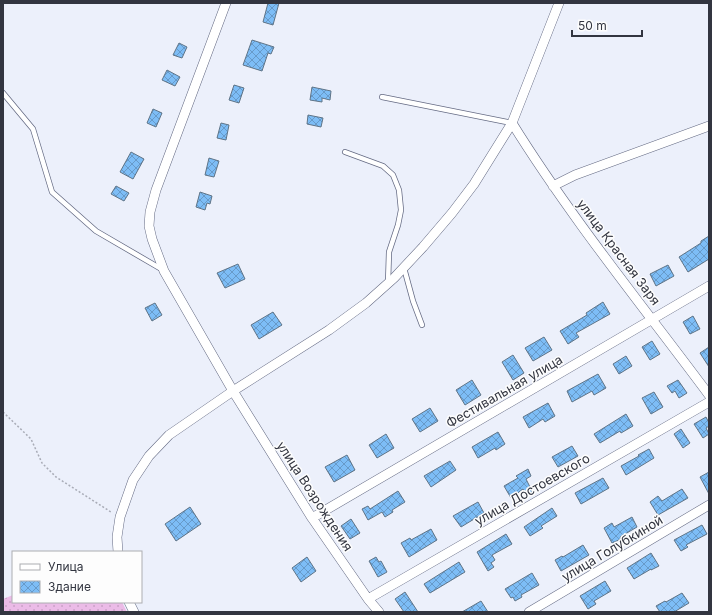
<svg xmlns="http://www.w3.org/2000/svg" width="712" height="615" font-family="Inter,sans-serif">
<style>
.grass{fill:url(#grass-dots)}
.building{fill:url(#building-cross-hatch);stroke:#5f7487}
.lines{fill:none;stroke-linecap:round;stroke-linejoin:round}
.service-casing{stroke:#646a83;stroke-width:6}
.minor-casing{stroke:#646a83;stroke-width:10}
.path{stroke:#a9acb7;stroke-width:1.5;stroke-dasharray:2 2;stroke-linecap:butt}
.service{stroke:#fff;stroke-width:4.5}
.minor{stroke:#fff;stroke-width:9}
.labels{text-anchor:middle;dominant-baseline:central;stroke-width:3;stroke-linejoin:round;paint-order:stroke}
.street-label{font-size:13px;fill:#323540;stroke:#fdfdfd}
</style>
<defs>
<pattern id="grass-dots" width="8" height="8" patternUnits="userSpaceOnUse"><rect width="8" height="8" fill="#ebbbe7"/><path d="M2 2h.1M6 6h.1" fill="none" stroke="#caa1c7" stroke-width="1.8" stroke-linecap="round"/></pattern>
<pattern id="building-cross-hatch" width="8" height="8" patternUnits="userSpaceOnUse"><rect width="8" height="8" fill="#7dbdf6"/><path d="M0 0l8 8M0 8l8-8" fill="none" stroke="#679ac9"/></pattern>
</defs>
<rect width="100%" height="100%" fill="#ecf0fb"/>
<path class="grass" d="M13 595V602H122L127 612H3V599Z"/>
<path class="building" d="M268 3H279L273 25 263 22Z
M252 40 274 47 271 54 268 53 262 71 243 65Z
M179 43 187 47 182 58 173 55Z
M167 70 180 77 175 86 162 80Z
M234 85 244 88 239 103 229 100Z
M312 87 331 91 330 100 322 98V102L310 100Z
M153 109 162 113 156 127 147 123Z
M308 115 323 118 321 127 307 124Z
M221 123 229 125 226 140 217 138Z
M131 152 144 159 133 179 120 172Z
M209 158 219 161 214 177 205 175Z
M116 186 129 193 124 201 111 194Z
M200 192 212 196 210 204 207 203 205 210 196 207Z
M709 236V259L688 272 679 257 701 243V241Z
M238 264 245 279 225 288 217 273Z
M668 265 674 276 656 286 650 274Z
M603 302 610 314 576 333 579 337 568 344 560 331 587 315 586 313Z
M155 303 162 315 152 321 145 308Z
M273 312 282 325 259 339 251 325Z
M693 316 700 329 690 334 683 322Z
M544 337 552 350 533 361 525 348Z
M652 341 660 354 650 360 642 347Z
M709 347V367L700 353Z
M513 355 524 373 513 380 502 362Z
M626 356 632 366 619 374 613 364Z
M598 374 606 388 594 395 592 391 572 402 567 391Z
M472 380 481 395 465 405 456 390Z
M678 380 687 393 679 398 675 391 672 393 667 386Z
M654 392 663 407 651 414 642 398Z
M548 403 555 416 545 422 543 419 529 428 523 417Z
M430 408 438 421 420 432 412 419Z
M626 414 633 426 621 433 620 431 600 443 594 434Z
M706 417 709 423V426L706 428 709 434 703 438 694 424Z
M681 429 690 443 683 448 674 434Z
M498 432 505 444 496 450 495 448 478 458 472 447Z
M386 434 394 448 377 458 369 445Z
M572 446 578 456 558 467 552 457Z
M649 449 654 458 626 475 621 466 639 456 638 455Z
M347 455 355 470 334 482 325 467Z
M450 461 456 470 431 487 424 476Z
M528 469 531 476 526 479 533 493 527 496 523 489 511 498 504 486 518 478 516 476Z
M709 472V494L700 477Z
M603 478 609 488 581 504 575 493Z
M682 489 688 498 658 515 650 502 658 496 662 501Z
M398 491 405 502 392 510 393 512 385 517 382 512 368 520 362 509 368 506 370 509Z
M478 502 484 513 461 527 453 516Z
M190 507 201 524 176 541 165 524Z
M552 508 557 516 541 526 543 528 530 536 524 527Z
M632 517 637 527 620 537 621 539 612 543 604 528 612 523 614 527Z
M351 519 360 533 350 539 341 526Z
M702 525 707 534 686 545 688 547 681 551 674 540Z
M431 529 437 540 409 557 401 543 410 538 411 540Z
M506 534 512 544 492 555 495 560 491 563 494 567 488 571 477 552Z
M583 545 589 555 561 571 555 560 562 556 563 557Z
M651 553 659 566 651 570V569L634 579 627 568Z
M307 557 316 571 301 582 292 568Z
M376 557 379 562 381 561 387 572 378 577 369 561Z
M459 562 465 572 430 593 424 584Z
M532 573 539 585 521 595 522 597 515 601 513 597 511 598 505 589Z
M605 581 611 591 594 601 596 604 588 609 580 596Z
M405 592 418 612H404L395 599Z
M682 593 689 603 674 612H660L656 606 665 601 666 602Z
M481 601 488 612H462Z"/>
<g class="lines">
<g class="service-casing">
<path id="service" d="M3 93 33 129 52 192 96 231 163 270
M382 97 512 123
M345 152 383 166 393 175 399 190 401 210 398 225 389 252 388 283
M404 268 413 301 422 325"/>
</g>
<g class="minor-casing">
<path id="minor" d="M226 3 156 190 150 212 149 226 152 239 164 271 233 391 312 518 368 599 379 612
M512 123C571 218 642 305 709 395
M553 186 575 175 709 126
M312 518 709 286
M118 552 117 537 120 517 133 480 149 456 169 435 233 391 329 330 366 303 394 278 423 247 452 213 474 184 512 123 559 3
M368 599 709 402
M129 602 134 612
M529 612 709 505"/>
</g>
<path class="path" d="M3 412 31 439 42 463 56 477 111 512"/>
<use href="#service" class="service"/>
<use href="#minor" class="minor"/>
</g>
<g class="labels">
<g class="street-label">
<text transform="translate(619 252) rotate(53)">улица Красная Заря</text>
<text transform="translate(504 391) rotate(-30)">Фестивальная улица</text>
<text transform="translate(532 489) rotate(-30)">улица Достоевского</text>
<text transform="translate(315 496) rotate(57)">улица Возрождения</text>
<text transform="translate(612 548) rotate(-31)">улица Голубкиной</text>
</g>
</g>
<rect width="712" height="615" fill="none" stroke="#323540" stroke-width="8"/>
<rect x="12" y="551" width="130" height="52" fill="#fdfdfd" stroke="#acadb1"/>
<rect x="20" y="564" width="20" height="6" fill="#ffffff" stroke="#acadb1"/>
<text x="48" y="571" font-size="12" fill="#323540">Улица</text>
<rect x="20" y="581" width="20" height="12" fill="url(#building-cross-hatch)" stroke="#acadb1"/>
<text x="48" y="591" font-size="12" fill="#323540">Здание</text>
<path d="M572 30v6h70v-6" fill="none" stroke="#323540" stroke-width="2"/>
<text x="578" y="30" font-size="12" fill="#323540" stroke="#fdfdfd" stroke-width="3" paint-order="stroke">50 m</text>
</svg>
